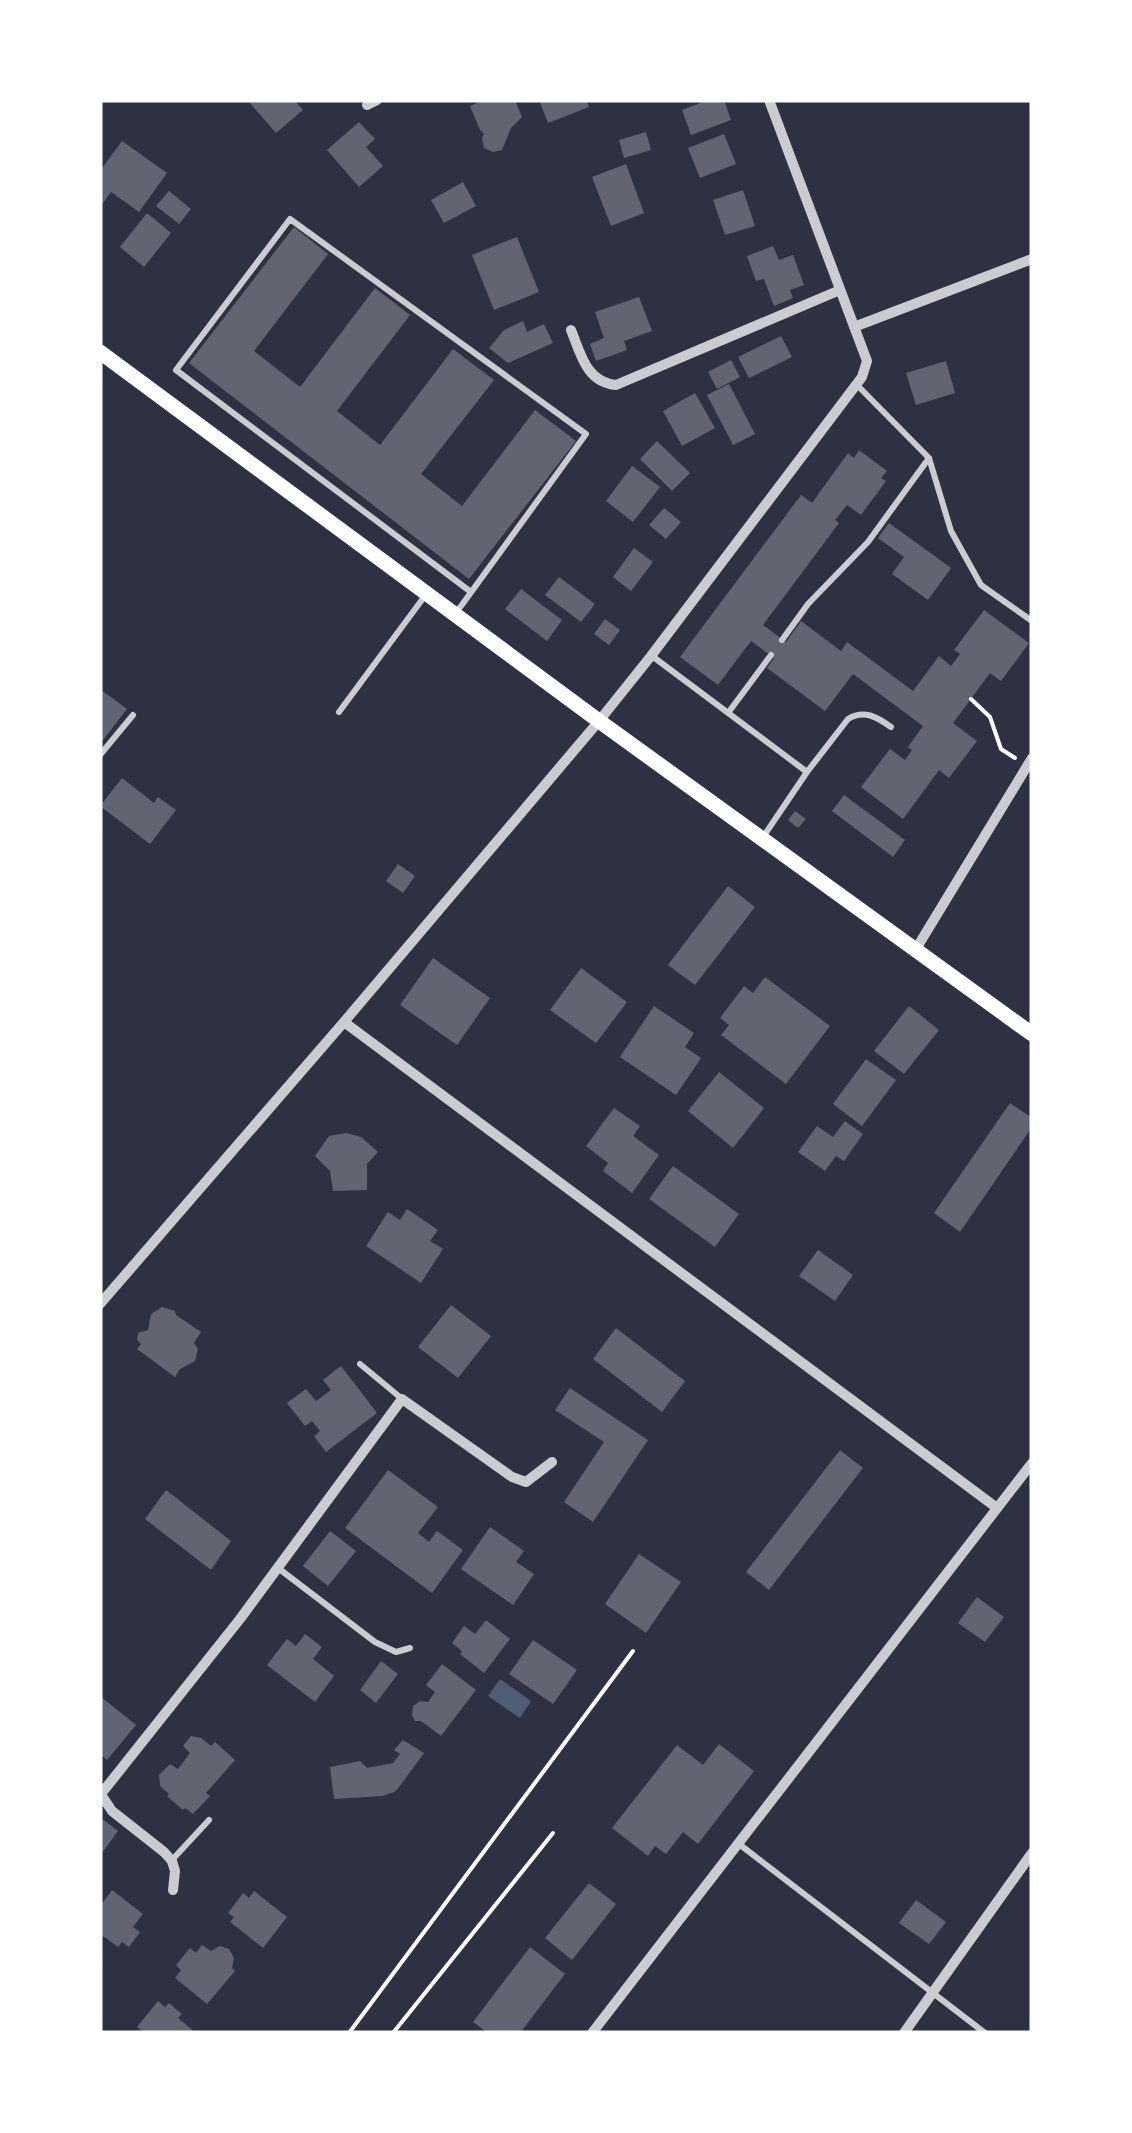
<svg xmlns="http://www.w3.org/2000/svg" width="1132" height="2133" font-family="'Fira Sans Condensed',sans-serif">
<style>
.water{fill:#4f5d75}
.building{fill:#626471}
.lines{fill:none;stroke-linecap:round;stroke-linejoin:round}
.path{stroke:#fff;stroke-width:4}
.service{stroke:#caccd0;stroke-width:6}
.minor{stroke:#caccd0;stroke-width:10}
.secondary{stroke:#fff;stroke-width:15}
</style>
<rect width="100%" height="100%" fill="#2d3142"/>
<path class="water" d="M500 1679 531 1701 520 1718 488 1696Z"/>
<path class="building" d="M251 100H294L303 110 276 133 249 102Z
M484 100H515L522 117 511 128 502 150 493 152 484 148 482 138 484 134 480 130 470 106Z
M539 100H586L589 107 548 123Z
M708 100H724L731 120 691 135 682 110Z
M359 122 375 139 366 147 383 166 359 187 327 150Z
M646 132 651 150 624 158 619 140Z
M724 134 736 164 700 178 688 148Z
M122 141 167 173 139 212 111 192 100 207V171Z
M626 164 644 213 611 226 592 177Z
M463 182 476 206 444 223 431 200Z
M743 190 755 226 725 235 713 200Z
M169 191 191 209 179 224 156 206Z
M147 213 171 233 144 267 120 247Z
M294 227 328 254 254 351 300 387 375 288 410 315 337 411 380 445 453 349 494 380 421 474 462 506 535 410 576 441 469 579 189 363Z
M517 237 539 292 494 310 472 255Z
M773 246 779 260 793 255 804 285 790 290 793 298 774 306 764 279 756 281 747 256Z
M639 297 652 331 624 341 627 350 596 361 590 344 604 338 595 312Z
M523 321 527 332 544 324 553 343 508 363 489 348 504 330Z
M781 336 792 357 749 378 738 357Z
M731 360 740 377 717 389 708 372Z
M946 361 955 393 916 405 906 373Z
M729 384 755 434 733 445 707 395Z
M695 393 715 428 682 446 663 411Z
M657 441 690 473 672 491 640 459Z
M859 450 887 471 881 478 886 481 861 515 847 505 835 520 839 523 763 625 786 642 801 621 841 651 847 642 913 691 939 656 951 666 960 654 954 650 984 610 1029 643 1001 681 990 673 953 723 977 741 949 778 939 770 903 819 861 787 890 749 905 760 912 750 908 747 923 726 853 674 825 711 767 668 774 658 751 641 718 685 680 657 801 495 812 503 848 453 854 458Z
M632 466 660 487 633 522 606 501Z
M664 508 681 522 666 539 649 525Z
M889 523 951 568 928 600 892 574 904 557 878 538Z
M634 548 653 562 631 591 613 577Z
M559 577 595 604 581 622 545 595Z
M521 589 562 620 547 641 505 609Z
M605 619 620 630 609 645 594 634Z
M100 689 127 709 100 744Z
M122 778 154 803 158 797 176 810 150 844 100 806Z
M844 795 905 840 893 857 832 811Z
M795 811 806 819 798 828 788 820Z
M398 864 415 876 403 893 386 881Z
M728 886 755 907 695 985 668 965Z
M433 958 490 998 457 1045 400 1005Z
M581 968 627 1002 596 1043 550 1010Z
M765 977 830 1026 786 1084 721 1035 729 1025 720 1018 744 986 753 993Z
M654 1006 694 1033 685 1047 701 1058 676 1095 620 1057Z
M909 1006 939 1030 904 1074 874 1051Z
M866 1059 896 1080 862 1126 833 1104Z
M719 1072 764 1108 733 1148 688 1111Z
M1010 1103 1032 1118V1127L960 1232 934 1213Z
M614 1108 640 1126 633 1136 659 1155 632 1193 603 1171 608 1163 586 1146Z
M845 1121 863 1134 844 1161 836 1156 825 1171 798 1152 817 1126 833 1137Z
M346 1133 361 1137 378 1152 367 1164V1190L333 1191 330 1171 315 1156 329 1136Z
M673 1166 739 1214 715 1247 649 1199Z
M407 1209 438 1230 430 1241 443 1249 421 1283 366 1246 388 1212 400 1220Z
M818 1250 853 1275 835 1301 799 1276Z
M451 1305 491 1336 458 1378 418 1347Z
M162 1307 175 1311 176 1315 201 1332 194 1343 198 1349 195 1361 180 1369 175 1377 137 1349 141 1344 137 1340 138 1333 148 1330 151 1314Z
M616 1328 685 1381 662 1412 593 1359Z
M341 1366 377 1413 326 1452 314 1436 320 1431 312 1421 305 1426 287 1403 306 1389 316 1401 331 1390 323 1380Z
M570 1388 648 1440 593 1522 564 1502 604 1442 555 1410Z
M840 1450 863 1468 769 1590 746 1572Z
M388 1470 438 1507 418 1533 429 1542 437 1531 463 1550 432 1593 345 1528Z
M166 1490 231 1541 211 1570 145 1519Z
M490 1527 524 1551 516 1562 534 1574 513 1605 461 1569Z
M330 1531 356 1551 328 1586 303 1566Z
M639 1554 681 1582 646 1633 605 1604Z
M977 1597 1004 1617 985 1642 958 1623Z
M486 1620 510 1639 484 1673 460 1654 462 1651 452 1643 464 1626 475 1634Z
M305 1634 322 1647 313 1659 334 1676 315 1702 267 1665 287 1639 296 1646Z
M533 1640 577 1670 553 1704 509 1674Z
M381 1661 398 1674 376 1703 360 1690Z
M442 1664 476 1690 441 1736 421 1721H415L412 1715 413 1706 420 1701 428 1702 435 1692 426 1685Z
M100 1696 136 1725 107 1760 100 1754Z
M191 1736 201 1738 211 1746 215 1742 235 1760 206 1793 210 1796 193 1814 185 1808 183 1810 167 1796 169 1794 160 1786 159 1775 170 1764 178 1769 190 1753 183 1746Z
M403 1740 424 1753 396 1791 383 1796 334 1799 330 1767 360 1761 367 1768 393 1763 400 1754 394 1750Z
M719 1744 754 1771 698 1844 683 1832 666 1854 655 1846 648 1856 612 1828 677 1745 703 1765Z
M100 1817 118 1831 100 1856Z
M589 1883 616 1904 572 1960 545 1938Z
M112 1890 143 1914 133 1927 140 1932 129 1947 122 1942 118 1947 100 1934V1906Z
M254 1891 287 1917 263 1948 230 1922 234 1917 228 1913 243 1893 249 1898Z
M916 1900 946 1922 929 1944 899 1923Z
M202 1945 211 1951 220 1946 229 1949 234 1958 232 1968 235 1971 207 2004 175 1978 181 1970 176 1965 190 1948 196 1953Z
M530 1947 565 1974 520 2033H488L473 2022Z
M158 2001 165 2007 169 2003 182 2014 178 2018 196 2033H144L137 2027Z"/>
<g class="lines">
<path class="path" d="M971 699 990 717 1001 749 1015 758
M349 2033 633 1651
M393 2033 553 1833"/>
<path class="service" d="M857 385 929 458 951 531 981 585 1032 621
M455 614 464 602 586 434 290 219 176 370 471 592
M782 640 808 604 868 542 929 458
M652 656 807 772
M339 712 427 593
M728 713 771 655
M100 755 133 715
M763 837 807 772 848 719C864 709 877 717 891 727
M360 1364 401 1398
M278 1568 375 1642 396 1652 410 1648
M739 1844 985 2033
M172 1860 209 1820"/>
<path class="minor" d="M367 105 377 100
M854 327 1032 259
M571 330C581 354 586 382 616 385L840 290
M916 949 1032 758
M344 1022 997 1508
M100 1304 344 1022 599 721 651 656 862 377 867 361 769 100
M100 1793 112 1811 164 1852 172 1861 175 1871 173 1890
M101 1794 240 1619 402 1399 512 1477 526 1482 552 1462
M592 2033 1032 1463
M904 2033 1032 1853"/>
<path class="secondary" d="M100 352 599 721 1032 1034"/>
</g>
<rect width="1132" height="2133" fill="none" stroke="#ffffff" stroke-width="205"/>
</svg>
